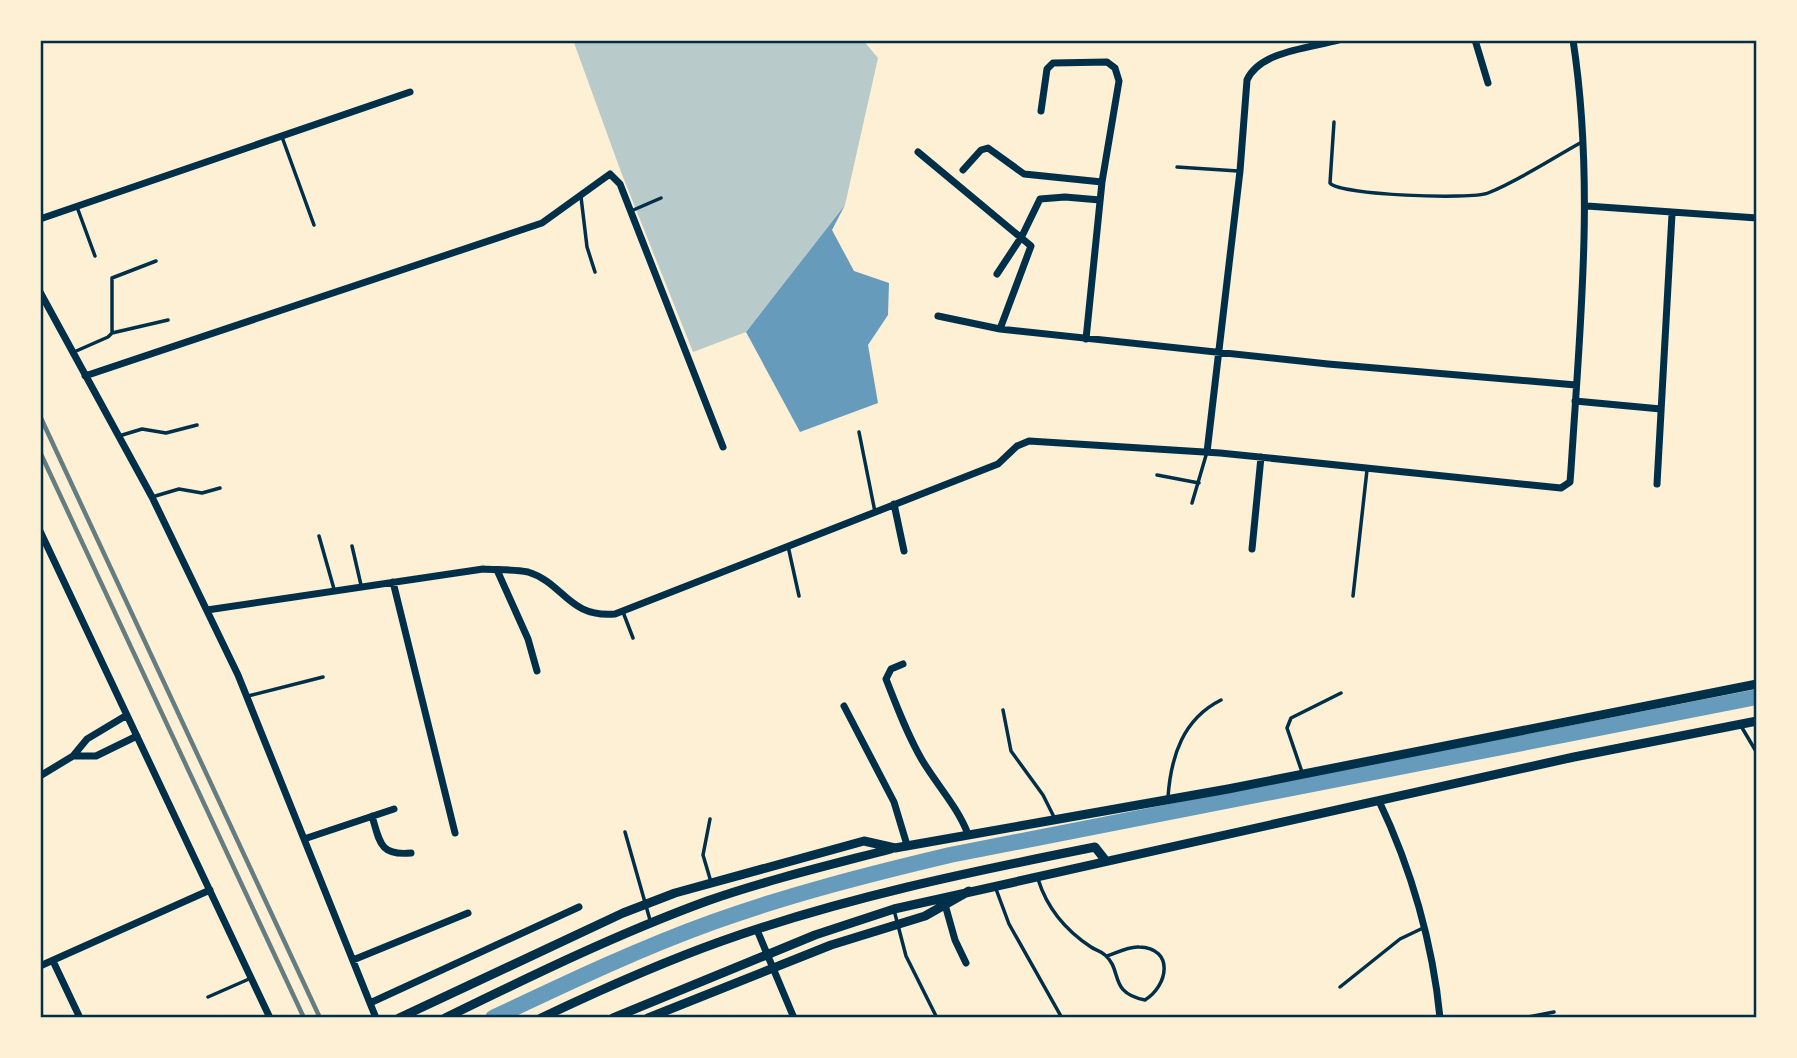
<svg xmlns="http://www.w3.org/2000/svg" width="1797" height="1058" font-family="'Alegreya Sans',sans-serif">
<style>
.green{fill:#b9caca}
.water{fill:#669bbc}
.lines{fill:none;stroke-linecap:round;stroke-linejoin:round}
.canal{stroke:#669bbc;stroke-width:16}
.service{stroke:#003049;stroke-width:3.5}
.minor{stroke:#003049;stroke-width:7}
.tertiary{stroke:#003049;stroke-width:9}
.rail{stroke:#657d81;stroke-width:4.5}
.neatline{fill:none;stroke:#003049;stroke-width:2.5}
</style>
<rect width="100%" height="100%" fill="#fdf0d5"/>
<path class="green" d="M573 40H863L878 58 845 205 746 332 693 352 621 172Z"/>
<path class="water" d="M845 205 832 230 854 271 889 283 888 315 868 345 878 403 800 432 746 332Z"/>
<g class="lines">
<path class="canal" d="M493 1018C565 984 638 949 713 922 791 894 870 874 950 855L1757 697"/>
<path class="service" d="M1334 122 1330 183C1339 195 1471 200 1488 193 1520 180 1551 159 1582 142
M282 137 314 225
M1177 167 1238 171
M581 197 587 247 595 272
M77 207 95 256
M631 211 661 198
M112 333 168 320
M74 352 108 337 112 333V278L156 261
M859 432 875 512
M119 436 142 429 166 433 197 425
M1157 475 1199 483
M152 497 179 489 202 493 220 488
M1192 503 1207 452
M319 536 334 589
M352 546 361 585
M788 546 799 596
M1353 596 1367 470
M623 612 633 638
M248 696 323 677
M1003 710 1011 751 1043 795 1054 817
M1741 726 1757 753
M1302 772 1287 728 1291 718 1341 693
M1168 797C1171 756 1183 719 1221 700
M710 819 703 855 711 882
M625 832 650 920
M1038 879C1047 908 1065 930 1091 947 1095 950 1101 951 1105 955 1123 970 1108 993 1145 1000 1168 986 1175 948 1139 947 1129 946 1116 953 1107 956
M996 889 1009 924 1062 1018
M894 910 906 956 937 1018
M1340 987 1400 939 1423 928
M208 997 249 979
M1523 1018 1554 1012"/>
<path class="minor" d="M1475 40 1488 83
M1041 111 1047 69 1053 63 1107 62 1115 68 1119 81 1102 182 1086 339
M918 152 1031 246 1000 329 1328 364 1576 385
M963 170 981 150 988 148 1024 174 1102 182
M1587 206 1757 218
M40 219 410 92
M997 274 1022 236 1040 199 1065 197 1100 200
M40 292 152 497 238 675 376 1018
M938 316 1000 329
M85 376 542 223 610 174 620 184 723 447
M1575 401 1661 409
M1207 452 1240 171 1247 80C1260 51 1310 48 1339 40
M1657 484 1672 214
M894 504 904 551
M40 531 270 1018
M1252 549 1261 457
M497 570 528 639 537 671
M393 582 455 833
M207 610 483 569C497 570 514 569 528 572 564 583 568 618 615 614L998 464 1017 446 1029 441 1220 453 1561 488 1570 482 1571 469C1580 326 1595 183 1573 40
M903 664 891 669 886 679C897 707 907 734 922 760 937 785 957 806 968 834
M844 706 894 802 907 845
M73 756H96L137 736
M40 776 73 756 87 739 127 715
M1379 801C1411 868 1433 944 1440 1018
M372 816C380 843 380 856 411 853
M304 839 394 809
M944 901 955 940 966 963
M757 930 794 1018
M353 960 468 913
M53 961 80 1018
M40 966 210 890
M370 1003 579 907"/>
<path class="tertiary" d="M399 1018 623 913 675 893 864 841 895 848 1228 789 1757 684
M445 1018C531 976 617 934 707 901 767 880 830 865 891 849
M541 1018C600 990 660 963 722 941 843 898 969 872 1095 847L1106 861
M613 1018 815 935 894 909 1574 757 1757 721
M648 1018 831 945 925 916 969 891"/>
<path class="rail" d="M40 416 320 1018
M40 452 304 1018"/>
</g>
<rect width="1797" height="1058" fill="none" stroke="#fdf0d5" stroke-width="84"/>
<rect x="42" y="42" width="1713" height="974" class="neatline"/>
</svg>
